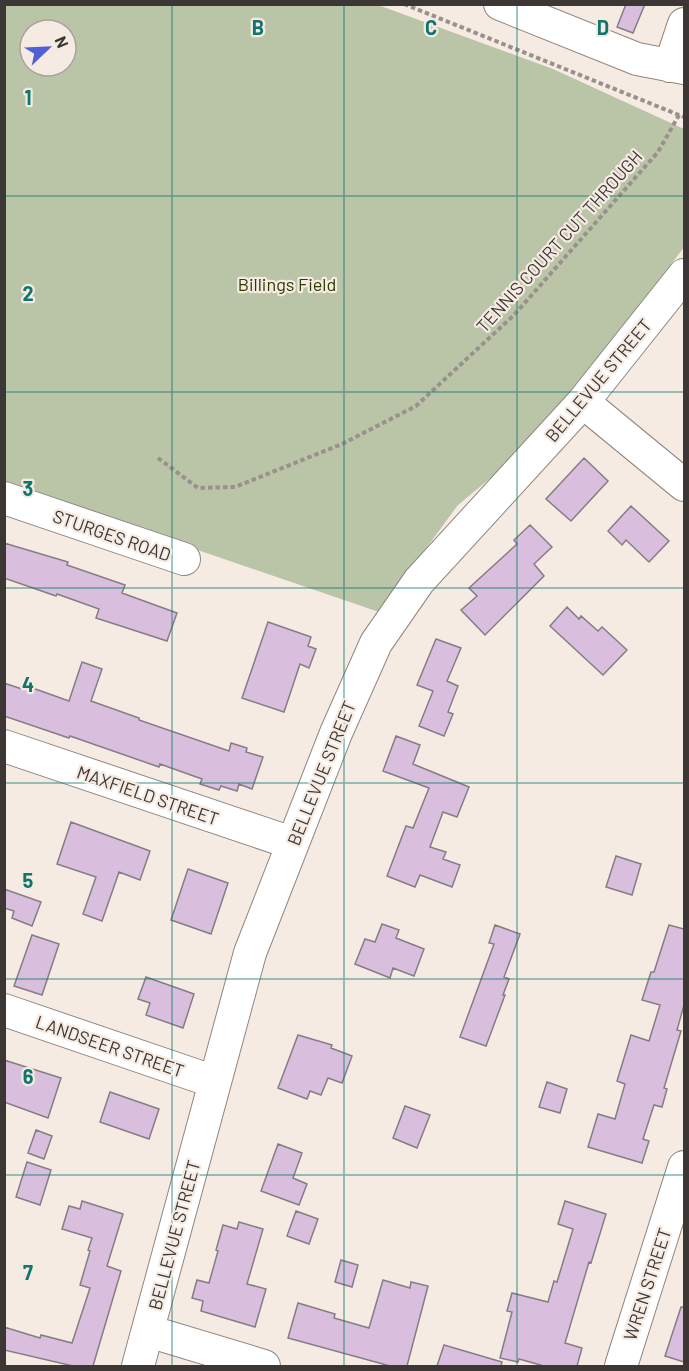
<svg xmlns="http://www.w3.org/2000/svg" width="689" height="1371" font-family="Barlow,sans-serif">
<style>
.green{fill:#bac4a7;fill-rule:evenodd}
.building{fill:#d9bfdd;stroke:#847d85;stroke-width:1.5}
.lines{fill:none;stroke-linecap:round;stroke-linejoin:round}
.minor-casing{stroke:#908680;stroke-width:34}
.path{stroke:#99918c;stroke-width:4;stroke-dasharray:4.5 3;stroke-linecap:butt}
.minor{stroke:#fff;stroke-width:32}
.grid{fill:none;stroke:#0f766e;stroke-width:1.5;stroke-opacity:0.55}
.labels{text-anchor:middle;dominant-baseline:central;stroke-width:4.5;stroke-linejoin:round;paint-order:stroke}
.street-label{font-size:18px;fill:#3c3735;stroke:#f6ebe3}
.park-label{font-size:18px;fill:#2e3b01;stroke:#f6ebe3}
.grid-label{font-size:20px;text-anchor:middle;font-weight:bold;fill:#0f766e;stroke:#f6ebe3;stroke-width:4.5;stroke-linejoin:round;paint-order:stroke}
</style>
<rect width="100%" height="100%" fill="#f6ebe3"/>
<path class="green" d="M5 5H378L553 69 684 129V247L548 430 458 505 379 612 119 523 5 481ZM30 30H66V66H30Z"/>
<path class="building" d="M626 4H645L633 33 617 27Z
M584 458 608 481 571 521 546 499Z
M631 506 669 541 649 562 626 540 622 545 608 531Z
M530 525 552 547 534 564 544 576 485 635 461 610 477 596 469 588 517 544 514 540Z
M4 543 68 562 67 565 125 585 122 593 177 613 167 641 96 618 99 609 57 594 56 596 4 578Z
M567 607 579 619 581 616 598 631 602 627 627 650 603 675 550 626Z
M268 622 311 637 308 646 316 649 309 668 300 664 284 712 242 698Z
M436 639 461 648 447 681 458 686 448 712 453 714 444 736 419 726 433 691 417 685Z
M82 662 102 669 91 701 139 718V720L229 751 231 743 247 748 246 752 263 757 252 789 239 784 237 791 221 786 219 790 200 784 202 779 160 764 159 767 70 736 69 738 4 716V683L22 689 24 685 69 701Z
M396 736 420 745 413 764 469 787 457 817 443 812 430 847 446 852 443 859 460 865 452 887 420 875 415 887 387 876 406 826 413 828 429 788 383 771Z
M71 822 150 851 140 880 119 872 102 921 83 914 96 877 57 864Z
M616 856 641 864 632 895 606 887Z
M188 869 228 883 211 934 171 920Z
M4 889 41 902 32 926 12 918 14 911 4 908Z
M382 924 399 930 396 938 424 949 414 976 393 968 390 978 355 964 365 939 375 942Z
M495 925 520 934 504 977 509 979 503 995H505L486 1046 460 1037 494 944 489 943Z
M669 925 684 929V1005L677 1030 681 1031 664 1088 667 1089 662 1107 654 1105 643 1139 649 1141 642 1163 588 1147 598 1114 615 1119 625 1084 617 1081 631 1035 649 1041 660 1005 642 1000 651 972H654Z
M32 935 59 944 42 995 14 986Z
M146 977 194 994 183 1028 146 1015 150 1003 138 999Z
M298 1035 332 1045 331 1048 352 1056 342 1083 328 1078 321 1095 310 1091 307 1099 278 1088Z
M4 1060 61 1078 48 1118 4 1102Z
M547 1082 567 1089 560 1113 539 1107Z
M110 1092 159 1109 149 1139 100 1122Z
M405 1106 430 1115 417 1148 393 1138Z
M36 1130 52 1136 44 1159 28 1153Z
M278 1144 302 1153 293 1178 307 1184 299 1205 261 1191Z
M27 1162 51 1170 40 1205 16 1197Z
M82 1201 123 1214 107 1266 121 1271 93 1366H73L4 1350V1327L40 1338 41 1335 72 1343 90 1288 80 1285 90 1251 88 1250 92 1238 62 1229 69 1206 80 1209Z
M565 1201 606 1214 591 1263 589 1262 565 1343 582 1348 577 1366H544L519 1359 518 1362 500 1358 512 1312 507 1311 512 1293 548 1302 554 1281 557 1282 573 1229 558 1224Z
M296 1211 318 1219 309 1244 287 1236Z
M239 1222 263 1229 247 1284 266 1289 255 1327 201 1311 203 1301 192 1298 197 1280 209 1283 218 1251 216 1250 223 1225 237 1229Z
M341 1260 358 1265 352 1287 335 1282Z
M383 1280 410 1288 411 1282 428 1286 407 1366H390L288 1338 298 1303 335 1314 334 1318 369 1328Z
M681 1307H684V1362L665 1356Z
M444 1345 502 1362 501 1366H437Z"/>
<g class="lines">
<g class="minor-casing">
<path id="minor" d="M500 4 637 59 684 68
M670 66 684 24
M583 402 684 485
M4 498 184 559
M4 746 292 843
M4 1010 215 1082
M148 1331 264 1366
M138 1366 250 953 336 733 376 643 419 581 583 402 684 275
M621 1366 684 1167"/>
</g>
<path class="path" d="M404 4 679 115
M158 458 198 488 235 487 342 444 416 406 514 315 658 152 679 115 684 117"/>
<use href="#minor" class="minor"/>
</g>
<path class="grid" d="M172 4V1366M344 4V1366M517 4V1366M4 196H684M4 392H684M4 588H684M4 783H684M4 979H684M4 1175H684"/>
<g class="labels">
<g class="street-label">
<text transform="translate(559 241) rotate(-48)">TENNIS COURT CUT THROUGH</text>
<text transform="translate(598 380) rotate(-50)">BELLEVUE STREET</text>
<text transform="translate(112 535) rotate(19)">STURGES ROAD</text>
<text transform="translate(321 773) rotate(-68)">BELLEVUE STREET</text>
<text transform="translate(148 795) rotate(19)">MAXFIELD STREET</text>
<text transform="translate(110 1046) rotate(19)">LANDSEER STREET</text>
<text transform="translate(174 1235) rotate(-75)">BELLEVUE STREET</text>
<text transform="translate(647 1284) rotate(-72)">WREN STREET</text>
</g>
<g class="park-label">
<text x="287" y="284">Billings Field</text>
</g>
</g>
<g class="grid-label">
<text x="258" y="35">B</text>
<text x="431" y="35">C</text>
<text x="603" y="35">D</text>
<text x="28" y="105">1</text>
<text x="28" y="301">2</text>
<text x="28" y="496">3</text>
<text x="28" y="692">4</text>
<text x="28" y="888">5</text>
<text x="28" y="1084">6</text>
<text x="28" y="1280">7</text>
</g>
<rect width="689" height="1371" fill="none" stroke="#3c3735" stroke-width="12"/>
<g transform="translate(48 48) rotate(67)"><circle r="28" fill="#f6ebe3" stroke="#aca39d" stroke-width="1.5"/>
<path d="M0-4.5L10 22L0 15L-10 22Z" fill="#5260d6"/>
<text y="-9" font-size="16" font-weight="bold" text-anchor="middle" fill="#3c3735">N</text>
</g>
</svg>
